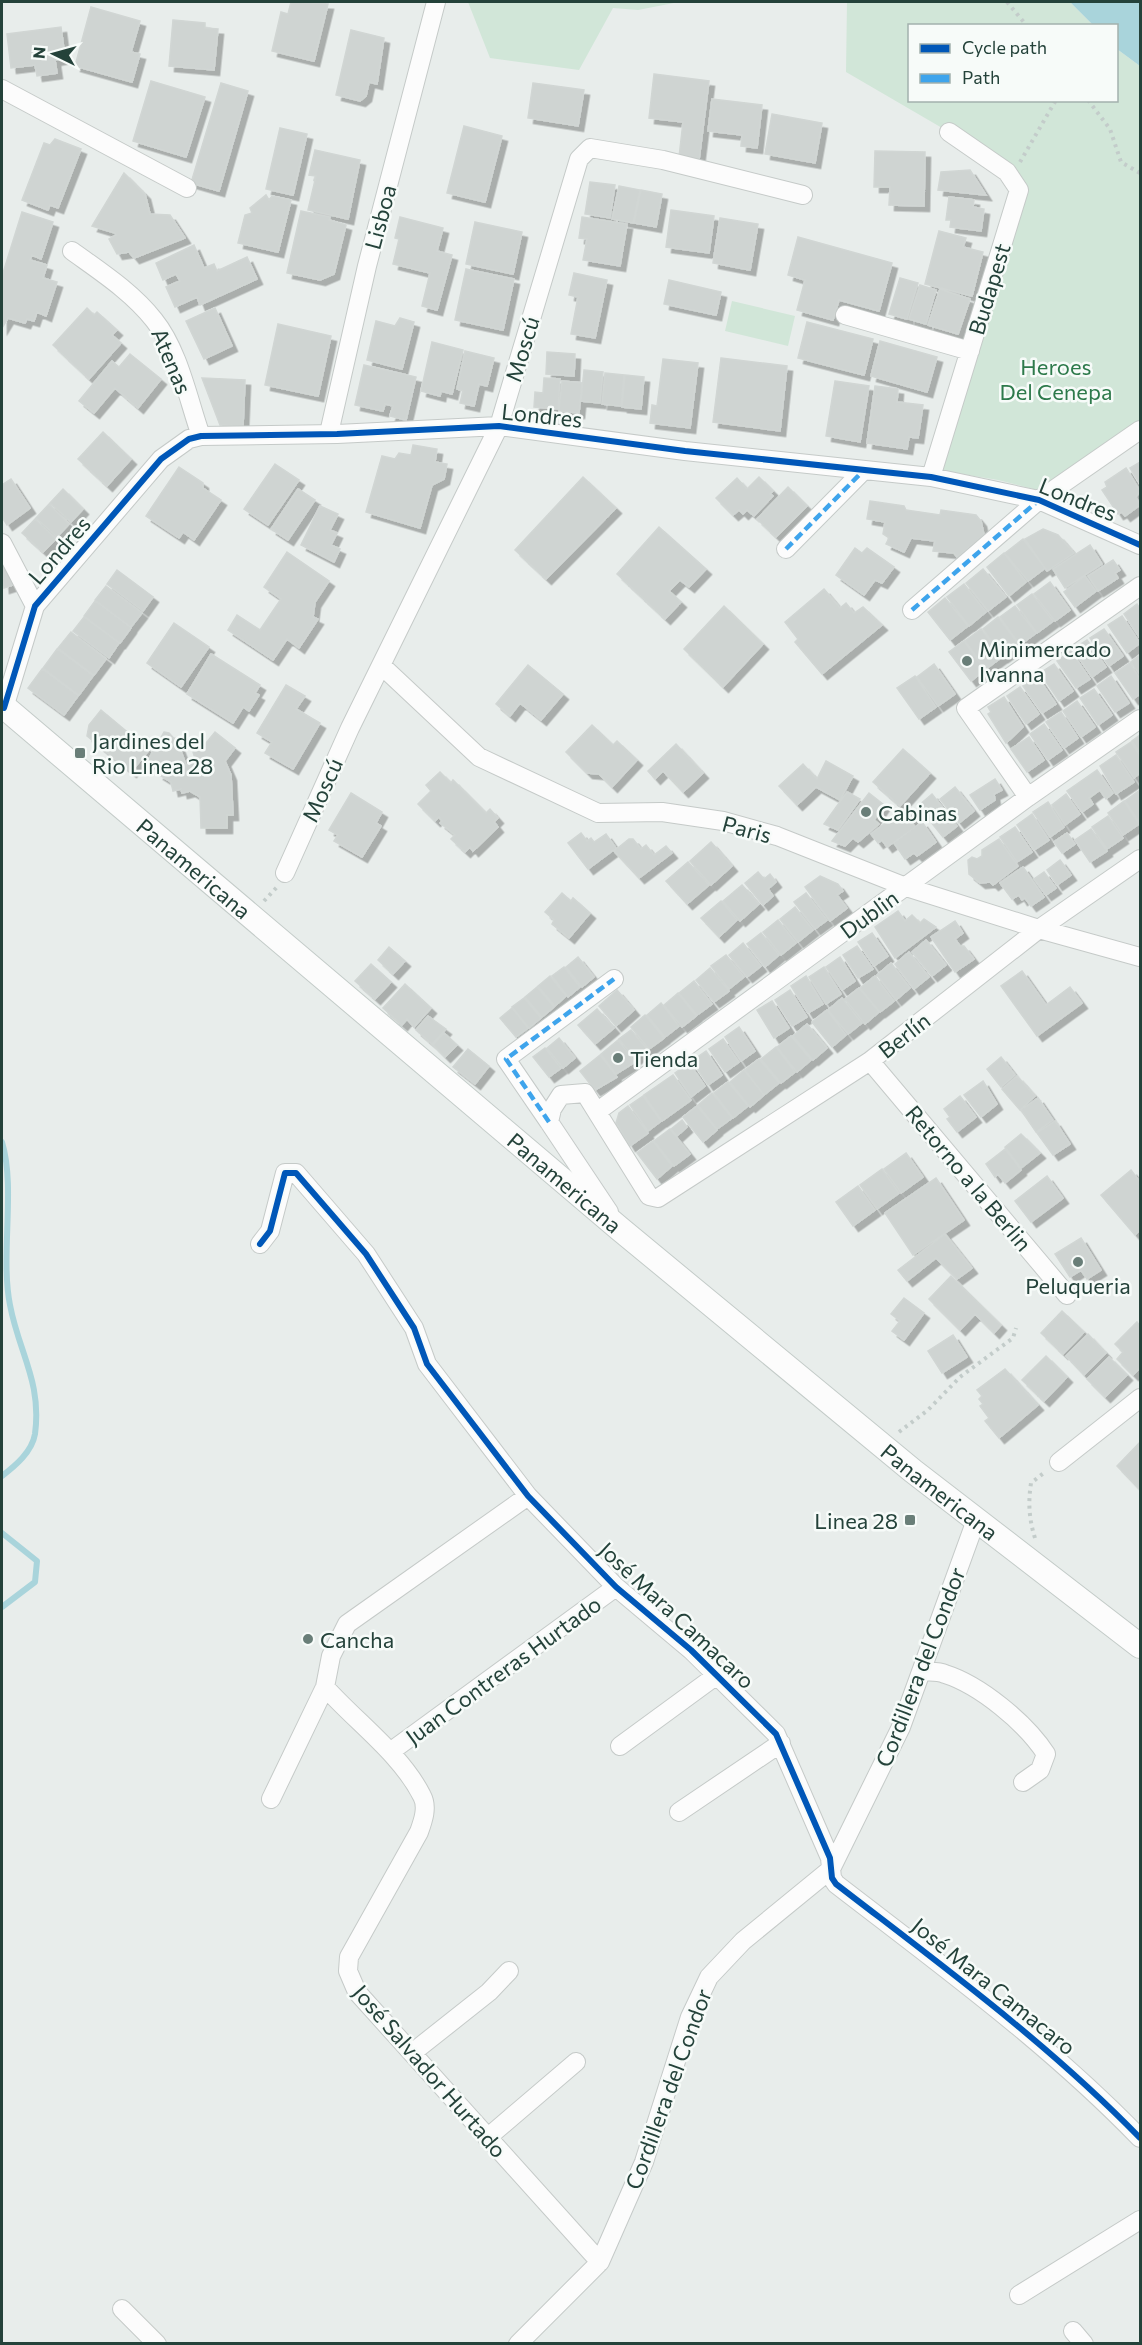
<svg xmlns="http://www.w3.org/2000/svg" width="1142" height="2345" font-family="Commissioner,sans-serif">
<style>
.green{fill:#d1e6d8}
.water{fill:#a9d4db}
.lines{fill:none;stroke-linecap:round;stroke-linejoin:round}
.stream{stroke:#a9d4db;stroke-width:6}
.building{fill:#cfd4d2;stroke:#d1d6d4;stroke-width:1.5;filter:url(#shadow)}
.minor-casing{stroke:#c5cac8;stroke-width:20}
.secondary-casing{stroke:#c3cbc8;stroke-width:26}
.path{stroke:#c3ccca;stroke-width:4;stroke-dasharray:3 4.5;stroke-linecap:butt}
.minor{stroke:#fcfcfc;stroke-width:18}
.secondary{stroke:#fcfcfc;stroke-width:24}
.quiet{stroke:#3ea4ec;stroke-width:4.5;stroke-dasharray:9 4.5;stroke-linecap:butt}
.cycleway-casing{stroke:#f7fbf9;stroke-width:10}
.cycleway{stroke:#0057b8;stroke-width:6}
.poi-dot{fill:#697e78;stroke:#f7fbf9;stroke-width:2}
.labels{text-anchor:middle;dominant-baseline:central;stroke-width:5;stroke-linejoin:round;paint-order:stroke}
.street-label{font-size:22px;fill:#24423a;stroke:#f7fbf9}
.park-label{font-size:22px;fill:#2d7a4b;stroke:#f7fbf9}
.poi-label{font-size:22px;fill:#24423a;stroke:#f7fbf9;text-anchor:start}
</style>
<defs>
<filter id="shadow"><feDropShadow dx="5.5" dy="5.5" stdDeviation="0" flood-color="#0004"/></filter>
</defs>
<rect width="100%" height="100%" fill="#e8edeb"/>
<path class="green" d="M468 2H679L638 10 613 8 579 70 490 58Z
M847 2H1070L1093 25 910 26V100H1116L1117 49 1140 66V422L1041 491 998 480 938 470 1019 190 949 132 846 72Z
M732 301 795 316 788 346 725 331Z"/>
<path class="water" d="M1070 2H1140V66L1117 49 1116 26 1093 25Z"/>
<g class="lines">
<path class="stream" d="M2 1142C16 1188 0 1255 10 1305 19 1353 42 1382 35 1434 32 1452 15 1466 2 1476
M2 1533 37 1561 35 1582 2 1607"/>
</g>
<path class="building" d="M291 2 328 4 314 61 272 51 281 12 288 14Z
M91 7 140 21 131 52 140 54 132 82 75 66Z
M173 20 205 23V28L218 29 214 70 169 66Z
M61 27 65 58 55 60 57 73 37 76 35 65 11 68 7 34Z
M351 30 384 38 377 84 369 82 366 96 360 101 336 95Z
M654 74 709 81 699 160 679 157 683 122 649 118Z
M151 81 205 97 186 157 133 141Z
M221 83 248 91 219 191 191 183Z
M533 83 584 90 578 126 528 118Z
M712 99 762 105 757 148 741 146 742 135 708 131Z
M772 114 822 123 815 163 765 154Z
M464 126 502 136 485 202 447 193Z
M280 128 307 134 293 195 266 189Z
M55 139 81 149 58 208 50 205 48 210 22 200 44 143 50 145Z
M315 150 360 160 348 219 308 210 316 176 309 175Z
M875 151 925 152 924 206 889 205 890 187H874Z
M970 170 986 195 938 190 941 172Z
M124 173 145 194 150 214 170 215 185 238 134 258 129 252 117 254 109 239 116 235 115 233 92 226Z
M590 182 615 185 610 218 585 214Z
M619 186 640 190 633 223 612 219Z
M641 190 662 194 656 227 634 223Z
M266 195 269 200 272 196 291 200 278 252 238 243 245 215 252 213 250 208Z
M949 197 974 200 973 207 984 209 981 231 950 227 951 220H946Z
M671 210 714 216 709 253 666 247Z
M301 211 330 217 329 220 346 225 334 274 320 280 287 273Z
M22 212 53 222 41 259 32 255 30 260 47 265 43 278 57 282 46 316 37 312 34 321 27 319 25 323 8 318 2 328V276Z
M400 217 443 228 437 251 452 255 437 310 422 306 430 273 393 264 399 239 395 238Z
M582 217 627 224 620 266 583 260 587 239 579 238Z
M720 218 758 224 750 270 713 263Z
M475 222 522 232 513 274 466 264Z
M939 231 966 238 963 247 983 252 972 296 925 284Z
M798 237 892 263 879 311 839 300 833 320 797 310 805 280 788 275Z
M194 245 204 268 214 264 217 271 247 257 257 279 200 305 197 297 175 307 166 287 180 281 176 274 163 280 156 263Z
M466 269 514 279 503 330 455 320Z
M574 273 607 280 595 338 571 334 578 297 569 295Z
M900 278 918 283 907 319 889 314Z
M669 280 721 292 716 315 664 304Z
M920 285 936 290 926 324 909 319Z
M940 289 970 299 958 334 928 325Z
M87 308 94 315 97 312 117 330 112 335 121 343 89 379 53 345Z
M215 308 232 346 204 359 186 321Z
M400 318 414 322 402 369 367 360 376 321 395 326Z
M807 322 873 339 864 375 798 358Z
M278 324 331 336 318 396 265 385Z
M880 341 937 357 927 392 871 376Z
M432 342 463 350 452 394 441 391 440 396 421 391Z
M465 351 494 358 487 386 479 384 474 406 460 403 463 391 457 389Z
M547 352 575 354 574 376 546 374Z
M130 354 161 379 138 408 115 388 94 413 79 401 112 361 119 367Z
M721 358 787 366 780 431 713 422Z
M663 359 698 363 690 428 650 423 652 405 657 406Z
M364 365 416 377 406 420 390 416 393 406 385 404 383 411 355 405Z
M584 370 603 372 600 403 581 401Z
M605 373 624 375 621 406 602 404Z
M625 375 644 377 641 409 622 407Z
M202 378 245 380 243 426 220 425Z
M544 378 560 379 558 409 534 407 535 392 543 393Z
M562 381 582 383 579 413 559 411Z
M835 381 869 386 860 442 826 436Z
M875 386 898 389 897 402 923 405 918 438 909 437 907 449 867 443Z
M103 432 131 459 107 486 78 459Z
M413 445 437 449 435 462 447 464 444 479 432 485 420 528 366 512 382 456 395 459 399 453 411 455Z
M1140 462V484L1130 468Z
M275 464 299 480 268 525 244 509Z
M179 467 203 483V488L221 500 194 540 183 532 179 538 146 516Z
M1126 468 1140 491 1136 497 1140 505 1125 516 1122 512 1118 514 1102 490 1107 487 1105 482Z
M583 477 616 508 546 579 515 550Z
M759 477 773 491 770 494 773 496 754 516 747 510 743 514 739 510 733 515 716 498 737 478 747 489Z
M11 479 30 508 7 525 2 517V485Z
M788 487 807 506 776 537 757 519Z
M63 489 83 509 71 522 50 503Z
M298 489 315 500 288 540 271 529Z
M870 501 904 506 906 510 940 515 941 510 976 515 981 521 984 535 957 557 954 553 933 551 935 541 911 538 904 552 886 544 889 538 883 534 885 522 867 519Z
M49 504 69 524 57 537 36 518Z
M320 506 338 514 330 530 337 533 331 545 340 549 334 562 301 545Z
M35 519 56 539 43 552 22 533Z
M659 527 706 569 689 587 680 580 669 591 681 602 665 619 617 574Z
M1043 529 1058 535 1074 553 1047 571 1025 539Z
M1023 539 1045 568 1028 581 1005 553Z
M1090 545 1102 564 1065 588 1053 569Z
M855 548 862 553 867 548 894 567 882 583 875 580 864 595 836 575Z
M287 552 329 581 315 602 313 617 318 619 299 648 287 639 273 660 228 630 237 615 260 630 281 599 264 587Z
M1004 553 1026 582 1009 596 987 567Z
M1113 560 1120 570 1115 573 1118 578 1098 591 1088 576Z
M6 565 13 585 4 588 2 566Z
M983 569 1006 597 988 611 966 583Z
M117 570 153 597 143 611 107 584Z
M1085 576 1096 591 1075 607 1064 592Z
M1050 582 1070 610 1055 621 1034 594Z
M964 584 986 612 969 626 947 597Z
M106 586 142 613 131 627 95 600Z
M824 589 840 608 846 603 854 613 863 607 882 625 822 674 795 642 798 639 785 622Z
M1032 594 1053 621 1037 633 1017 605Z
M945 598 968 626 950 640 928 612Z
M95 601 131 628 120 643 84 616Z
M1137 604 1140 609V638L1124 614Z
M724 606 763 644 723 687 684 649Z
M1015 606 1036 633 1020 645 1000 617Z
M1122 616 1140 643 1127 653 1108 625Z
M84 617 119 643 109 658 73 631Z
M998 617 1019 645 1003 657 983 629Z
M174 623 209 647 181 687 147 663Z
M981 629 1002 657 986 669 965 641Z
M1104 629 1123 656 1109 666 1090 638Z
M71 632 106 659 94 675 58 648Z
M1087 640 1106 667 1092 677 1073 649Z
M964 641 985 670 971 681 949 652Z
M57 649 93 676 79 695 43 668Z
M1071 651 1090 679 1076 688 1057 661Z
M211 654 260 685 255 693 259 695 249 711 243 707 233 723 187 694Z
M1140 655V675L1131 662Z
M1130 663 1140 679V694L1133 699 1115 673Z
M934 664 955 694 938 706 917 677Z
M1054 664 1073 691 1059 701 1040 673Z
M528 665 563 694 541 720 520 703 510 716 496 704Z
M42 669 78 696 64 715 28 688Z
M915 676 936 707 919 719 897 688Z
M1037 676 1056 704 1042 713 1023 686Z
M1111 676 1129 703 1115 712 1097 686Z
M286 685 305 696 296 709 320 723 293 769 265 753 272 742 257 733Z
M1020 687 1039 714 1026 724 1007 696Z
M1094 689 1112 715 1098 725 1080 698Z
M1004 697 1023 727 1006 743 988 714 991 712 988 707Z
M1077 701 1095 727 1081 737 1063 711Z
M101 710 149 750 131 772 87 736 89 725Z
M1061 712 1078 738 1064 748 1046 722Z
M1044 724 1062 750 1048 760 1030 734Z
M592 725 613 745 617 741 637 760 612 787 599 774 587 773 566 752Z
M164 732 169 733 178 743 186 765 196 762 193 752 202 748 215 732 235 748 225 761 231 775 233 815H227V828H201L200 797 190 791 182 793 181 789 173 791 171 782 158 774 161 770 147 762Z
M1140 735V753L1132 741Z
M1029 737 1044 760 1027 772 1011 749Z
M1131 742 1140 756V773L1134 778 1116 752Z
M676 744 703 773 683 792 663 771 655 779 648 771Z
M903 749 930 773 900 806 873 782Z
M1116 755 1134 782 1116 794 1100 766Z
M826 761 853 776 840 800 816 787 797 805 779 786 803 764 817 779Z
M1097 770 1113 793 1106 799 1100 790 1089 798 1093 804 1082 812 1067 791Z
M440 772 451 783 453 780 486 813 490 809 498 818 494 822 498 827 473 851 470 847 465 852 451 839 455 835 440 823 442 821 439 817 435 821 418 804 431 791 426 785Z
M995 779 1002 790 994 794 995 800 980 810 970 795Z
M955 787 974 811 959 823 940 799Z
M1140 790V823L1125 801Z
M847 792 860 799 838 830 824 824Z
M351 793 382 812 376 823 381 826 362 857 334 841 338 835 329 830Z
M869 793 884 805 874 820 879 824 858 842 853 838 845 846 832 841Z
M932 794 957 826 943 837 918 806Z
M1066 794 1080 814 1065 825 1052 805Z
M1124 801 1139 824 1123 835 1108 813Z
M1048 802 1064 827 1050 837 1033 812Z
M909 805 916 815 910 820 915 827 887 847 882 840 878 843 871 834Z
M1032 814 1049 840 1034 850 1017 825Z
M1108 816 1123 838 1107 849 1092 827Z
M922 822 936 842 917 856 914 853 905 859 894 843Z
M1015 827 1032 852 1017 862 1000 837Z
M1091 829 1107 851 1090 862 1075 840Z
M581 833 587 841 591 838 594 842 606 834 616 848 588 869 568 843Z
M1067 833 1075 844 1062 853 1054 842Z
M629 839H633L641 849 646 845 654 855 666 846 672 853 639 878 614 851Z
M999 839 1018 866 993 885 990 882 980 883 969 874 968 860 972 857 977 859 982 856V850Z
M711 842 732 866 711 885 690 861Z
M1060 860 1071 875 1057 885 1047 870Z
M688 862 709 885 687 904 666 881Z
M1023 867 1044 897 1031 906 1025 898 1022 900 1019 895 1012 899 1000 883Z
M758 872 764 879 770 874 776 882 768 889 773 896 763 905 745 883Z
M1044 872 1056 888 1046 895 1034 879Z
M820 876 838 884 843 891 837 895 847 908 830 921 805 887Z
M742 885 759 904 740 921 723 901Z
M562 893 571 901 573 898 590 913 569 938 552 924 554 920 545 912Z
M806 893 827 920 815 929 794 902Z
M721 901 737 920 719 937 701 918Z
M795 907 813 930 798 942 780 919Z
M898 911 905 921 912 915 920 923 924 919 936 927 895 958 875 927Z
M778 920 796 943 781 955 763 932Z
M955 921 963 933 955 939 960 946H964L974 959 955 972 931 937Z
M761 933 779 955 765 967 747 944Z
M872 933 888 956 874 966 858 942Z
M926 940 946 965 932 976 912 952Z
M743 943 761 966 747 977 729 955Z
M857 946 873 969 858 978 843 955Z
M389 947 405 961 393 974 378 960Z
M909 952 929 977 914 989 895 964Z
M726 955 744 977 729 989 711 966Z
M578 957 594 977 582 987 566 967Z
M840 957 855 981 842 990 826 967Z
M891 963 910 988 896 1000 877 975Z
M371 964 391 982 375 999 355 981Z
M564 967 580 987 568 997 552 976Z
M824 967 841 994 826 1004 809 977Z
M710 968 729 991 714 1002 696 980Z
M1022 971 1046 1005 1070 987 1082 1003 1037 1036 1001 986Z
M550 976 566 996 555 1006 538 986Z
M806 976 823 1004 808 1013 791 986Z
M875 976 894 1001 880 1012 860 988Z
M694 981 712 1004 697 1015 679 993Z
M405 984 431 1008 414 1027 407 1019 402 1025 383 1008Z
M537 987 554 1007 542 1017 525 997Z
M859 988 879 1012 865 1024 845 999Z
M617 990 634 1010 616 1026 599 1006Z
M790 990 807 1017 792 1026 775 1000Z
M678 993 696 1016 682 1027 664 1005Z
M524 998 541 1018 529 1028 512 1007Z
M842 998 862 1023 848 1034 828 1010Z
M772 1001 789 1028 774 1038 757 1010Z
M661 1003 679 1026 665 1037 647 1015Z
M512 1008 528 1028 516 1037 500 1018Z
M597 1009 614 1028 595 1044 578 1025Z
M827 1010 846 1035 832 1047 812 1022Z
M645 1015 664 1038 649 1049 631 1027Z
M428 1016 446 1029 432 1044 416 1030Z
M807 1024 827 1048 813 1060 793 1036Z
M739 1027 755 1051 741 1061 725 1037Z
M631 1030 647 1049 635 1059 619 1039Z
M444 1033 457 1045 445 1057 433 1045Z
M791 1036 811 1060 797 1072 777 1047Z
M559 1038 575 1058 563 1068 547 1048Z
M723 1039 739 1062 725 1072 709 1049Z
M618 1040 635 1062 616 1074 601 1054Z
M776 1047 795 1072 781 1083 761 1059Z
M545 1048 561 1068 549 1077 533 1057Z
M468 1049 489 1066 475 1084 453 1067Z
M706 1051 722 1075 708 1085 692 1061Z
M600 1055 617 1077 595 1090 580 1071Z
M1001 1057 1015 1075 1001 1087 987 1069Z
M759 1059 779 1083 764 1095 745 1070Z
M689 1063 705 1086 691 1097 675 1073Z
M744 1070 764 1095 750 1107 730 1082Z
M673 1075 691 1100 662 1121 644 1095Z
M1017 1076 1035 1096 1020 1110 1002 1089Z
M983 1081 997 1104 981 1117 964 1095Z
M728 1082 748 1106 733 1118 714 1093Z
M712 1093 732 1118 717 1129 698 1105Z
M643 1096 661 1121 648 1131 630 1105Z
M960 1096 976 1117 957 1132 947 1119 950 1117 944 1109Z
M1038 1098 1053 1120 1036 1132 1021 1110Z
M628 1106 648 1133 630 1146 616 1123 619 1113Z
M697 1106 717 1130 703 1142 683 1117Z
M682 1120 687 1127 677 1136 671 1129Z
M1055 1121 1070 1144 1053 1155 1037 1133Z
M670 1129 690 1154 674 1166 654 1141Z
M1021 1134 1040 1153 1021 1168 1005 1147Z
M653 1141 672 1166 657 1179 637 1153Z
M1005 1149 1021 1170 1005 1183 998 1174 995 1177 986 1164Z
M906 1153 923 1177 901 1193 884 1169Z
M882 1169 899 1193 877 1209 860 1185Z
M1131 1170 1140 1182V1230L1135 1235 1101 1195Z
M1047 1176 1063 1198 1031 1222 1015 1201Z
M936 1178 964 1220 913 1255 885 1213Z
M858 1186 875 1210 853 1226 836 1202Z
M945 1234 972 1268 957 1279 936 1258 907 1281 898 1270Z
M1081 1238 1101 1270 1087 1279 1081 1270 1070 1277 1055 1254Z
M951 1276 1001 1325 994 1333 975 1314 960 1330 929 1299Z
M904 1298 924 1313 904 1340 892 1331 900 1321 891 1314Z
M1062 1311 1084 1332 1063 1354 1041 1333Z
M1137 1322 1140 1326V1368L1133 1375 1117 1359 1123 1352 1115 1344Z
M1088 1334 1106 1353 1084 1375 1066 1356Z
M953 1335 967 1357 942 1373 928 1351Z
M1046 1356 1067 1377 1044 1401 1022 1380Z
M1109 1357 1127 1375 1105 1397 1087 1379Z
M1005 1369 1038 1405 999 1438 985 1421 989 1418 980 1406 983 1404 979 1399 982 1396 977 1390Z
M1140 1442V1490L1117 1466Z"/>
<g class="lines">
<g class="minor-casing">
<path id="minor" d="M2 89 187 188
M72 251C101 272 132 292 154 320 179 351 188 399 201 436
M845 315 970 351
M329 433 367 266 436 2
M931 477 1019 190 1007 172 949 132
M2 543 35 606
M786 549 864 470
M912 610 1039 500 1140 430
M382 666 479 757 598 813 662 812 723 821 777 836 906 887 1039 929 1140 957
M4 708 35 606 161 459 189 439 201 436 337 434 499 426 685 451 931 477 1039 500 1140 545
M1028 797 966 708 1140 586
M285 873 350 728 499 426 579 159 590 148 663 160 803 195
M870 1061 1067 1295
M598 1111 1028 797 1140 719
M549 1122 506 1059 614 979
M609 1212 549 1122 552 1109 561 1095 585 1093 649 1196 658 1198 870 1061 1039 929 1140 859
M260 1244 270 1231 285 1173H296L366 1254 414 1328 427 1364 528 1496 616 1587 691 1650 776 1734 830 1858 832 1878 836 1884C941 1965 1048 2043 1140 2138
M1059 1462 1140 1398
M528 1496 347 1624 331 1656 325 1687C355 1721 401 1754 422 1796 428 1807 423 1821 419 1832L349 1957 348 1971 357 1992 600 2262
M922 1671C929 1672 938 1671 945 1674 980 1685 1026 1723 1046 1754L1040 1770 1023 1782
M620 1746 717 1675
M390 1752 616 1587
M271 1799 325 1687
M679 1812 781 1743
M412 2053 489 1992 509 1971
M487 2138 576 2062
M1019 2295 1140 2220
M122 2309 157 2344
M1073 2331 1084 2344
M518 2344 600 2262 644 2162 690 2017 709 1977 743 1941 831 1869 901 1727 976 1520"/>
</g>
<g class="secondary-casing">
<g id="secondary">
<path id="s1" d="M2 705 620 1229 913 1471 1140 1646"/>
</g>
</g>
<path class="path" d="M1007 2 1027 26
M1088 100 1110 129 1121 162 1140 173
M1020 162 1056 100
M264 901 277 887
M899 1432 928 1410 960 1377 1013 1338 1016 1328
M1035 1538C1029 1519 1028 1503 1031 1483L1045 1472"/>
<use href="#minor" class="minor"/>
<use href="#secondary" class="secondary"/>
<path class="quiet" d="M786 549 864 470
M912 610 1039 500
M549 1122 506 1059 614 979"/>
<g class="cycleway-casing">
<path id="cycleway" d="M4 708 35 606 161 459 189 439 201 436 337 434 499 426 685 451 931 477 1039 500 1140 545
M260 1244 270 1231 285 1173H296L366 1254 414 1328 427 1364 528 1496 616 1587 691 1650 776 1734 830 1858 832 1878 836 1884C941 1965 1048 2043 1140 2138"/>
</g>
<use href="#cycleway" class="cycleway"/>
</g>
<g class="poi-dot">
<circle cx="967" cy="661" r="6"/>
<rect x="74" y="747" width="12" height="12" rx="3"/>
<circle cx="866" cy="812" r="6"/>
<circle cx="618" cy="1058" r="6"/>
<circle cx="1078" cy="1262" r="6"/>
<rect x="904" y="1514" width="12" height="12" rx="3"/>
<circle cx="308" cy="1639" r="6"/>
</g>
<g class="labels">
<g class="street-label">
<text transform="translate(380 217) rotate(-75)">Lisboa</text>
<text transform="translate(989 289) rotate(-73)">Budapest</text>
<text transform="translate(522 349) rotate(-73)">Moscú</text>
<text transform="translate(172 361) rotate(67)">Atenas</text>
<text transform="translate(542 415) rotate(6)">Londres</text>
<text transform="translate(1078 499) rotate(22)">Londres</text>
<text transform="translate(59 550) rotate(-49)">Londres</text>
<text transform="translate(322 790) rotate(-66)">Moscú</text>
<text transform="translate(747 829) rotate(15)">Paris</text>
<text stroke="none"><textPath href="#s1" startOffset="252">Panamericana</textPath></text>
<text transform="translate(869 914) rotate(-36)">Dublin</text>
<text transform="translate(904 1035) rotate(-38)">Berlín</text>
<text transform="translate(969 1178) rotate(50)">Retorno a la Berlin</text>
<text stroke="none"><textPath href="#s1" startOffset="738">Panamericana</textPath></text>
<text stroke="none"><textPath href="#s1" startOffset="1224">Panamericana</textPath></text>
<text transform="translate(677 1615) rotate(43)">José Mara Camacaro</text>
<text transform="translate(920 1667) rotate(-69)">Cordillera del Condor</text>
<text transform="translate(503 1670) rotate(-36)">Juan Contreras Hurtado</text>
<text transform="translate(994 1986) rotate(39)">José Mara Camacaro</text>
<text transform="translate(430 2071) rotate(49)">José Salvador Hurtado</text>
<text transform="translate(668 2089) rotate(-70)">Cordillera del Condor</text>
</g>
<g class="park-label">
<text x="1056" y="366">Heroes<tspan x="1056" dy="25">Del Cenepa</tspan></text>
</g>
<g class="poi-label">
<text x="979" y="648">Minimercado<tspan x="979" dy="25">Ivanna</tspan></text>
<text x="92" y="740">Jardines del<tspan x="92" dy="25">Rio Linea 28</tspan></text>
<text x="878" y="812">Cabinas</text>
<text x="630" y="1058">Tienda</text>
<text x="1078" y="1285" text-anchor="middle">Peluqueria</text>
<text x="898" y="1520" text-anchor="end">Linea 28</text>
<text x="320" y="1639">Cancha</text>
</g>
</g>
<rect width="1142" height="2345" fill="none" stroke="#24423a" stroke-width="6"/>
<rect x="908" y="24" width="210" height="78" fill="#f7fbf9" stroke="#a3b1ad" stroke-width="1.5"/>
<rect x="920" y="44" width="30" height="9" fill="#0057b8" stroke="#a3b1ad" stroke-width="1.5"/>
<text x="962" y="54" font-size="18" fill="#24423a">Cycle path</text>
<rect x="920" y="74" width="30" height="9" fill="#3ea4ec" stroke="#a3b1ad" stroke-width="1.5"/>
<text x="962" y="84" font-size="18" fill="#24423a">Path</text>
<g transform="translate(54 54) rotate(275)" stroke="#f7fbf9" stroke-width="4.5" paint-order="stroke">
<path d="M0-4.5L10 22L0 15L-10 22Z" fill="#24423a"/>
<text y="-9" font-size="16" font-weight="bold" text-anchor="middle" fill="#24423a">N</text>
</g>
</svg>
